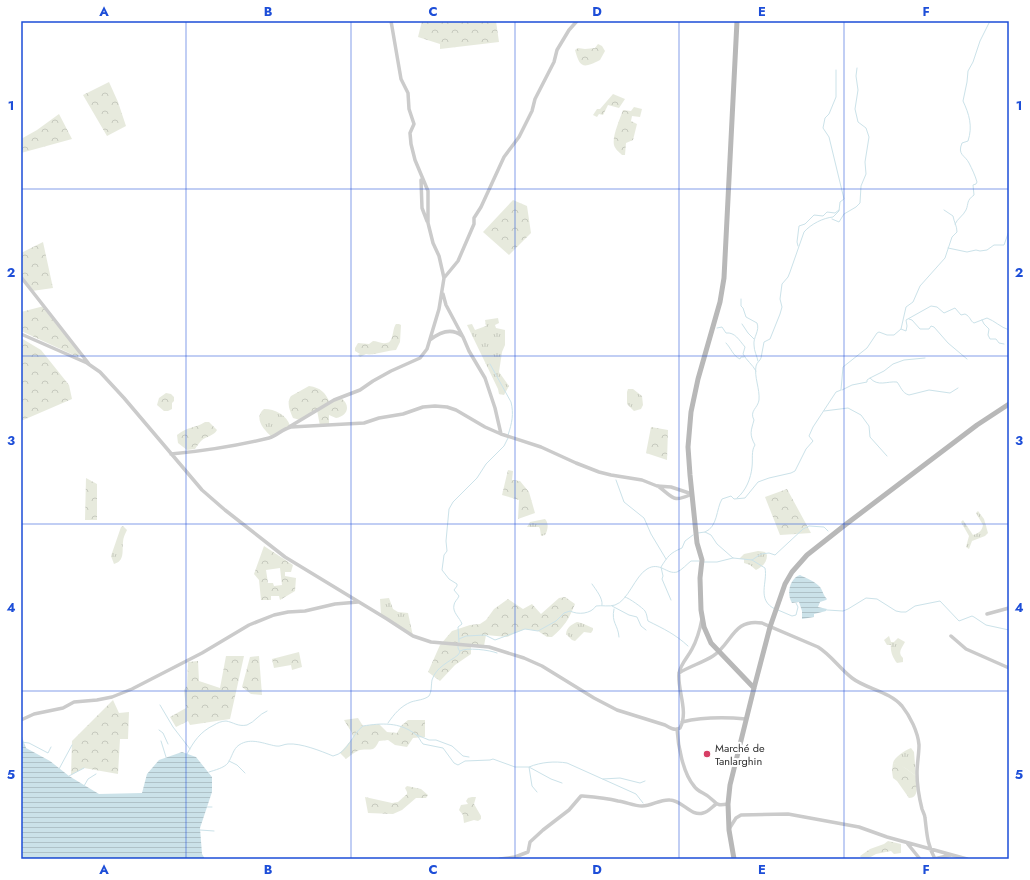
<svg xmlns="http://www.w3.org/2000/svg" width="1030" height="880" font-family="Jost,sans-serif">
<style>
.grass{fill:url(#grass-tufts)}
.forest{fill:url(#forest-crowns);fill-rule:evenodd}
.water{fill:url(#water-rules)}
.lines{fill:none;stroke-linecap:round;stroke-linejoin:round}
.stream{stroke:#cbe2e9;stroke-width:1}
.street{stroke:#cbcbcb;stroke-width:3.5}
.secondary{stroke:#b8b8b8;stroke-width:5}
.grid{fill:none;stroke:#1d4ed8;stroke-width:1;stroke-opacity:0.55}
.poi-dot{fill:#d73e65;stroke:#fff;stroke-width:1.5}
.labels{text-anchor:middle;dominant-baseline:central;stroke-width:4;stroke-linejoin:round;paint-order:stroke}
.poi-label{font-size:11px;fill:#2e2e2e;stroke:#fff;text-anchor:start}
.neatline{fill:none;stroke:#1d4ed8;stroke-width:1.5}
.grid-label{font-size:13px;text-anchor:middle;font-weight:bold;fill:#1d4ed8}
</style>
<defs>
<pattern id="grass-tufts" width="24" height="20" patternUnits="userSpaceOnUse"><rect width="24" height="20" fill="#e7eadd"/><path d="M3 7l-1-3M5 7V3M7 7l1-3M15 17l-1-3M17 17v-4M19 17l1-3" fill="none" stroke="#c6c9be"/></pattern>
<pattern id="forest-crowns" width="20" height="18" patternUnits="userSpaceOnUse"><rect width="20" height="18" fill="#e7eadd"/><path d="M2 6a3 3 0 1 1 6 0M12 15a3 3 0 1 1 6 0" fill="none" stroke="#c6c9be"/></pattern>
<pattern id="water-rules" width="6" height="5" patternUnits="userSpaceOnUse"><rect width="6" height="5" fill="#cbe2e9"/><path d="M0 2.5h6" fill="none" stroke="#afc2c8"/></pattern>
</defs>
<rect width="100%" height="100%" fill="#fff"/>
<path class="grass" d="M498 318 499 323 495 325 496 328 505 330V345L502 352 499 372 509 386 504 395 499 394 498 389 467 325 472 324 475 330 486 326 485 320Z
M628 389H633L642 396 643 405 641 409 634 411 627 404V392Z
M264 409C275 409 287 415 290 426L272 437C264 430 253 418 264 409Z
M978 511 984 519 988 533 985 536 972 541 969 549 966 547 969 536 961 522 963 520 973 535C979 533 982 531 983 525L976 513Z
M545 519C549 523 548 530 545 535L541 536 540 529 539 527H527L530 522Z
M123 526 127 530C125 534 123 538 123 542 122 551 125 561 114 564L111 556 121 527Z
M758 551 765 552 767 555C767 563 762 567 756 570L750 565 744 563V559H739L744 554Z
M389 598 393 609 398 612 408 613 413 636 381 615 380 599Z
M577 622C580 622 588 626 593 628V630L591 633 584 632 575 641 572 640 566 634C567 627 571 625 577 622Z
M889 636 891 642H894L898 638 905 642C902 648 897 652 903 658V662L897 663C893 658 890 651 891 645H887L884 640Z
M911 748 914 752 916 776 905 768 893 763C894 757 906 750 911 748Z"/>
<path class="forest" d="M422 21H496L499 42 440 49V44L418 37Z
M598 44 602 46 605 51 600 60C584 68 580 69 575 50L578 48 585 49 595 48Z
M109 82 118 102 126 126 107 136 83 95Z
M613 94 625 99 619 108 608 105 603 115 599 114 597 117 593 115 597 109H600Z
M634 107 642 109 640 117 632 116 631 121 637 124 633 140 626 143 625 155H622C619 152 615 149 614 145 612 136 620 119 623 110L631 111Z
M59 114 72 139 21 153V139L37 130Z
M513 200 527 206 531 233 509 255 483 232Z
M43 242 53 288 32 291 21 277V253Z
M44 306 80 353 78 357 21 331V312Z
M396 324H399L401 325 400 342 396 350C388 350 372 356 366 354L360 357 358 355 360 354 355 351V348L358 343 369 344 373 341C377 341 381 344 386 343 394 343 392 329 396 324Z
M21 338 41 350 69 385 72 399 21 421Z
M309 386C321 388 325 392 330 403L341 398C351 405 348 416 336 418L329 415V425L320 426 317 410 300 420 293 418C290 411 286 403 291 396Z
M166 393 171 394 174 397V401L172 403V409L168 411H164L157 405 159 398Z
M205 422H209L217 430C214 436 206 436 201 441 199 443 197 446 195 449L187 450 178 443 177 435C188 426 194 429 205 422Z
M651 427 668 430 667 460 646 453Z
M508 470 513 471 512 480 520 481 529 492 535 513 518 519 519 500 502 495Z
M86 478 97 484V520H85Z
M787 489 811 533 780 535 765 497Z
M264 546 293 565 291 572H285V576L296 578 295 591 280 600 279 596H271V600H261L259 580 254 574ZM280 568 282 585 274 586 273 583H268L266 570Z
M565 597 575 604C569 619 564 627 552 637H547L538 631 525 629 507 637 486 635 484 646 471 645V654L455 665 440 681 428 672 440 645 452 631 470 625 480 624 486 620 494 609 508 599 523 609 532 604 541 614 559 598Z
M299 652 302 667 292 670 291 665 274 668 272 659Z
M226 656H244L230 719 190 725 188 721 176 727 170 717 186 708 184 690 187 686 188 662 198 661 199 681 220 688Z
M259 656 262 695 251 694 242 687 250 657Z
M113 700 119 713 129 712 128 739H120L118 774 84 768 71 775 72 741Z
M358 718 363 726 379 724 387 732 397 733 401 726 408 720H425V737L413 738 407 747 395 745 388 740 379 741C373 753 372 748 360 750 356 751 350 756 346 759L340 753 353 738 352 733 344 720Z
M893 763C902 764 909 771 916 776 916 784 920 798 909 798L897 781 893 778 892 771Z
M407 786 421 789 428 795 426 798H416L402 810 393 814 368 813 365 797 392 803 398 802 407 794V792L405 788Z
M472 797H476L474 804 481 816V819L478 821 474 820 464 823 463 815 459 810 461 805 468 804 466 801 468 798Z
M888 841 901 844V853L894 854 891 851 876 854 867 859H862L860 856 870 849 884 844Z"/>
<path class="water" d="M800 575C806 578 816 582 820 587 823 591 823 595 827 599L826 600 820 602 818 607 827 609 826 611 814 614V617L802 619V611L799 602 792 603C786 594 790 578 800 575Z
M21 734 26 748 50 761 69 776 99 794 142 793 147 774 159 760 182 752 196 757 212 777V792L200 828 202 854 205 859H21Z"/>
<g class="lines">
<path class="stream" d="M1008 21 1009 22
M832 219 839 222 844 214 856 207 860 203 861 186 866 174 865 162 869 137 866 128 858 122 855 109 858 90 856 76 857 68
M955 224C958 218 963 216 966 210 969 203 966 201 974 195L973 185 976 184 977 182C975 175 972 169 969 163 965 155 957 155 962 143L968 141C973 126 969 114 963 101L967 82 968 71 973 62 980 41 990 21
M798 246 797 242 799 226 805 224 814 215 823 216 827 212 835 213 839 210
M948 248 967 252 976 250 980 251 987 250 994 245H1004L1009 231V227
M741 299V306L743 308 746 317 757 323C760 331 753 337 754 345 754 351 757 356 758 361
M909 319 912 320 920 329H929L931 326 934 327 948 343 967 359
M982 320 984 324 989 329 988 335 990 339H996L999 343 1004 344
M742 324 748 333 754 339
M717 328 722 327 726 333C735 332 739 340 745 347L743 354C747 361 752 364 756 371
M901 329 906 307 913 302 920 286 945 258 952 237 957 232C957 226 954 222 953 216L944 210
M726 343C731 348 733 356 740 359L741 357H744
M490 364 511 402C514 414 512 423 508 435
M870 378 884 371 893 364 904 360 925 358
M842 390 852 385 867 382V380L870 378C878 387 887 381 897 382 901 387 902 393 909 395L929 390 950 393 958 388
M824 411 848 408 861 415 869 426 870 437 887 456
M616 480 624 502 644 518 651 534 666 559
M737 498C746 491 751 478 752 467 753 459 751 451 755 445 749 434 751 431 754 420 749 411 758 408 759 400 760 389 754 377 756 366 757 362 760 361 761 358 762 353 763 347 764 342L770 339 780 314 782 307 780 299 782 284 788 277 790 272 804 232C811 224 823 218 833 217L839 211 840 202 844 199 829 137 823 128 825 118 829 114 836 97V70
M705 532C718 527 716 509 722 499L731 496 734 499 745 498 758 482 769 478 791 473 795 471 806 449 813 441 809 436 813 427 836 392 841 390 843 367 867 348 877 333 879 332 887 335H894L901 329 906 331 907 326 906 320 931 306 937 307 944 313 955 308 961 315 965 314C971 317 970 321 974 323L987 318C995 321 1000 327 1009 330
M698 533 705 532 711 535 717 544 733 558 752 560 761 554 769 553 775 555 803 529 809 526 824 527 828 531
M752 560 765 568C768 582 756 600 775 609
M704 562H717L733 558
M592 584C596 590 603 598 602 605
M625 597C629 598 643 608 645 611 647 614 647 618 648 621 664 629 675 634 688 646
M671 600 662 579 663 576 661 567C668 556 670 553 682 548L685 541 693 535
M612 606 629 615 637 617 641 626 646 630
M614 609C611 623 618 624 619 637
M778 610 792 616 796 615 798 607 796 603
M827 610 843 611 848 609 866 598 877 599 896 611 901 612H906L915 606 940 601 959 621 972 616 974 617 986 625 1009 630
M459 639 466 636 485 635 495 640 525 629 538 631 556 621 564 613 570 611C578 615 591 614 596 606 602 605 609 607 615 605 628 601 635 576 647 569 660 561 667 575 677 572 682 570 687 564 691 561H699
M459 642 458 627 462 624C460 618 452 612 454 605 454 602 458 599 459 596L454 590 457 586V584L449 579 442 570 444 555 447 551 446 541 449 509 453 502 477 478 486 464 504 446 508 438
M460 651C466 647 490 650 497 653
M160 705 173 727 190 749
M388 723C394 714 401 706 411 702 417 700 424 700 429 696 432 691 431 685 432 680 436 667 449 662 458 655L460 652 458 648V645
M159 730 163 733 168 744
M417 735 429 740H436L452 746 463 756 469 757
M161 741 166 757
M21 742 29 743 48 753 51 747
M187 754C194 741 200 732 214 725 217 723 222 721 226 721 233 722 238 727 247 725 255 722 259 714 267 711
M229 761 237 765 245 773
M59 769 72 745
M209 772C215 770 224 768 228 763 232 757 233 749 239 745 251 737 264 744 276 746 280 747 284 744 288 744 301 743 321 751 333 756 348 753 352 734 363 726 381 723 400 722 415 734 419 736 420 741 423 744L443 748 454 763 458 765 465 761 490 760 493 759 515 767H529L551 779 562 783
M69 776 84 768
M603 779 620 778 640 783 645 781
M84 786 88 779 96 774
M537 792 532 786 529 767C541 762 555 761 567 763L636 794 643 803
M207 807H212
M200 830 214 831"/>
<path class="street" d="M391 21 401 79 408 93 409 109 414 124 410 133 411 144 415 160 428 191V223L433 243 439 256 444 278
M421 180 422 208 427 221
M21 277 89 364
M443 294 446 305 463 337 469 351 485 378 495 408 501 434
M21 334 87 363 100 372 124 398 202 490 225 510 285 557 387 619 413 636 431 642 489 647 524 658 542 666 594 698 617 710 665 725C670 728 675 731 680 728 689 711 677 690 679 673 681 663 688 657 692 649 697 640 700 629 702 619
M430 340C440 332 451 327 462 336
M289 427 334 400 360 390 373 381 391 371 420 358 427 349 439 309 444 278 458 261 474 224V218L481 207 504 157 519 137 532 111 535 99 554 62 557 50 569 30 577 21
M171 454C204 451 236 446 269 438 277 436 282 429 291 427L364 423 379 418 403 414 423 407 435 406 447 407 456 410 485 427 501 434 541 447 576 463 599 472 611 475 642 480 657 486 671 487 692 494
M658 486C674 498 672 503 692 494
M987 614 1009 608
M951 636 966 649 1009 668
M679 673C690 666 702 663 713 656 732 644 733 618 762 623L818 647C831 655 839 668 852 678 866 689 889 691 902 706 910 716 918 732 919 745 919 754 917 764 917 773 917 785 919 797 922 809 923 812 925 815 925 818 927 834 927 844 935 859
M21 720 34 714 63 708 74 702 97 700 112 697 132 689 202 653 249 625 274 615 288 612 305 611 335 604 358 602
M682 722C703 717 724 717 746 719
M677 729C678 746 683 773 694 786 697 791 704 793 709 797 718 804 715 806 728 804
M729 829 736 818 741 815 788 814 859 827 887 837 967 859
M907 843 920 859
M500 859 515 857 528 852 530 842 543 830 569 810 581 796C593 797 606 798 618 801 626 802 634 806 642 806 652 806 660 799 670 800 682 800 691 817 703 813 708 812 712 807 716 804
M934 859 951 855"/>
<path class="secondary" d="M737 21 724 278 720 302 698 379 691 412 688 447 690 475 697 543 702 560 700 578 701 610 704 627 711 643 754 688
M734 859 729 830 728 804 730 785 754 688 770 627 785 584 792 572 807 555 845 525 977 425 1009 404"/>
</g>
<path class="grid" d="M186 21V859M351 21V859M515 21V859M679 21V859M844 21V859M21 189H1009M21 356H1009M21 524H1009M21 691H1009"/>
<circle class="poi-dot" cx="707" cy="754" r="4"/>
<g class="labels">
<g class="poi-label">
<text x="715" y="748">Marché de<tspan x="715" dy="13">Tanlarghin</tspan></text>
</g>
</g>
<rect width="1030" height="880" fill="none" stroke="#ffffff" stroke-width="44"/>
<rect x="22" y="22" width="986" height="836" class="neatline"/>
<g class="grid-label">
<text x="104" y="16">A</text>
<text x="268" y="16">B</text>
<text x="433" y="16">C</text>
<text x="597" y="16">D</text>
<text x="762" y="16">E</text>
<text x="926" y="16">F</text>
<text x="11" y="110">1</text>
<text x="1019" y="110">1</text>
<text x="11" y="277">2</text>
<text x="1019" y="277">2</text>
<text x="11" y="445">3</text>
<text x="1019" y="445">3</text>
<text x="11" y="612">4</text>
<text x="1019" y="612">4</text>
<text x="11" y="779">5</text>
<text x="1019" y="779">5</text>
<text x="104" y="874">A</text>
<text x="268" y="874">B</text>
<text x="433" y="874">C</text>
<text x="597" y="874">D</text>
<text x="762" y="874">E</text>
<text x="926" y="874">F</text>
</g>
</svg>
